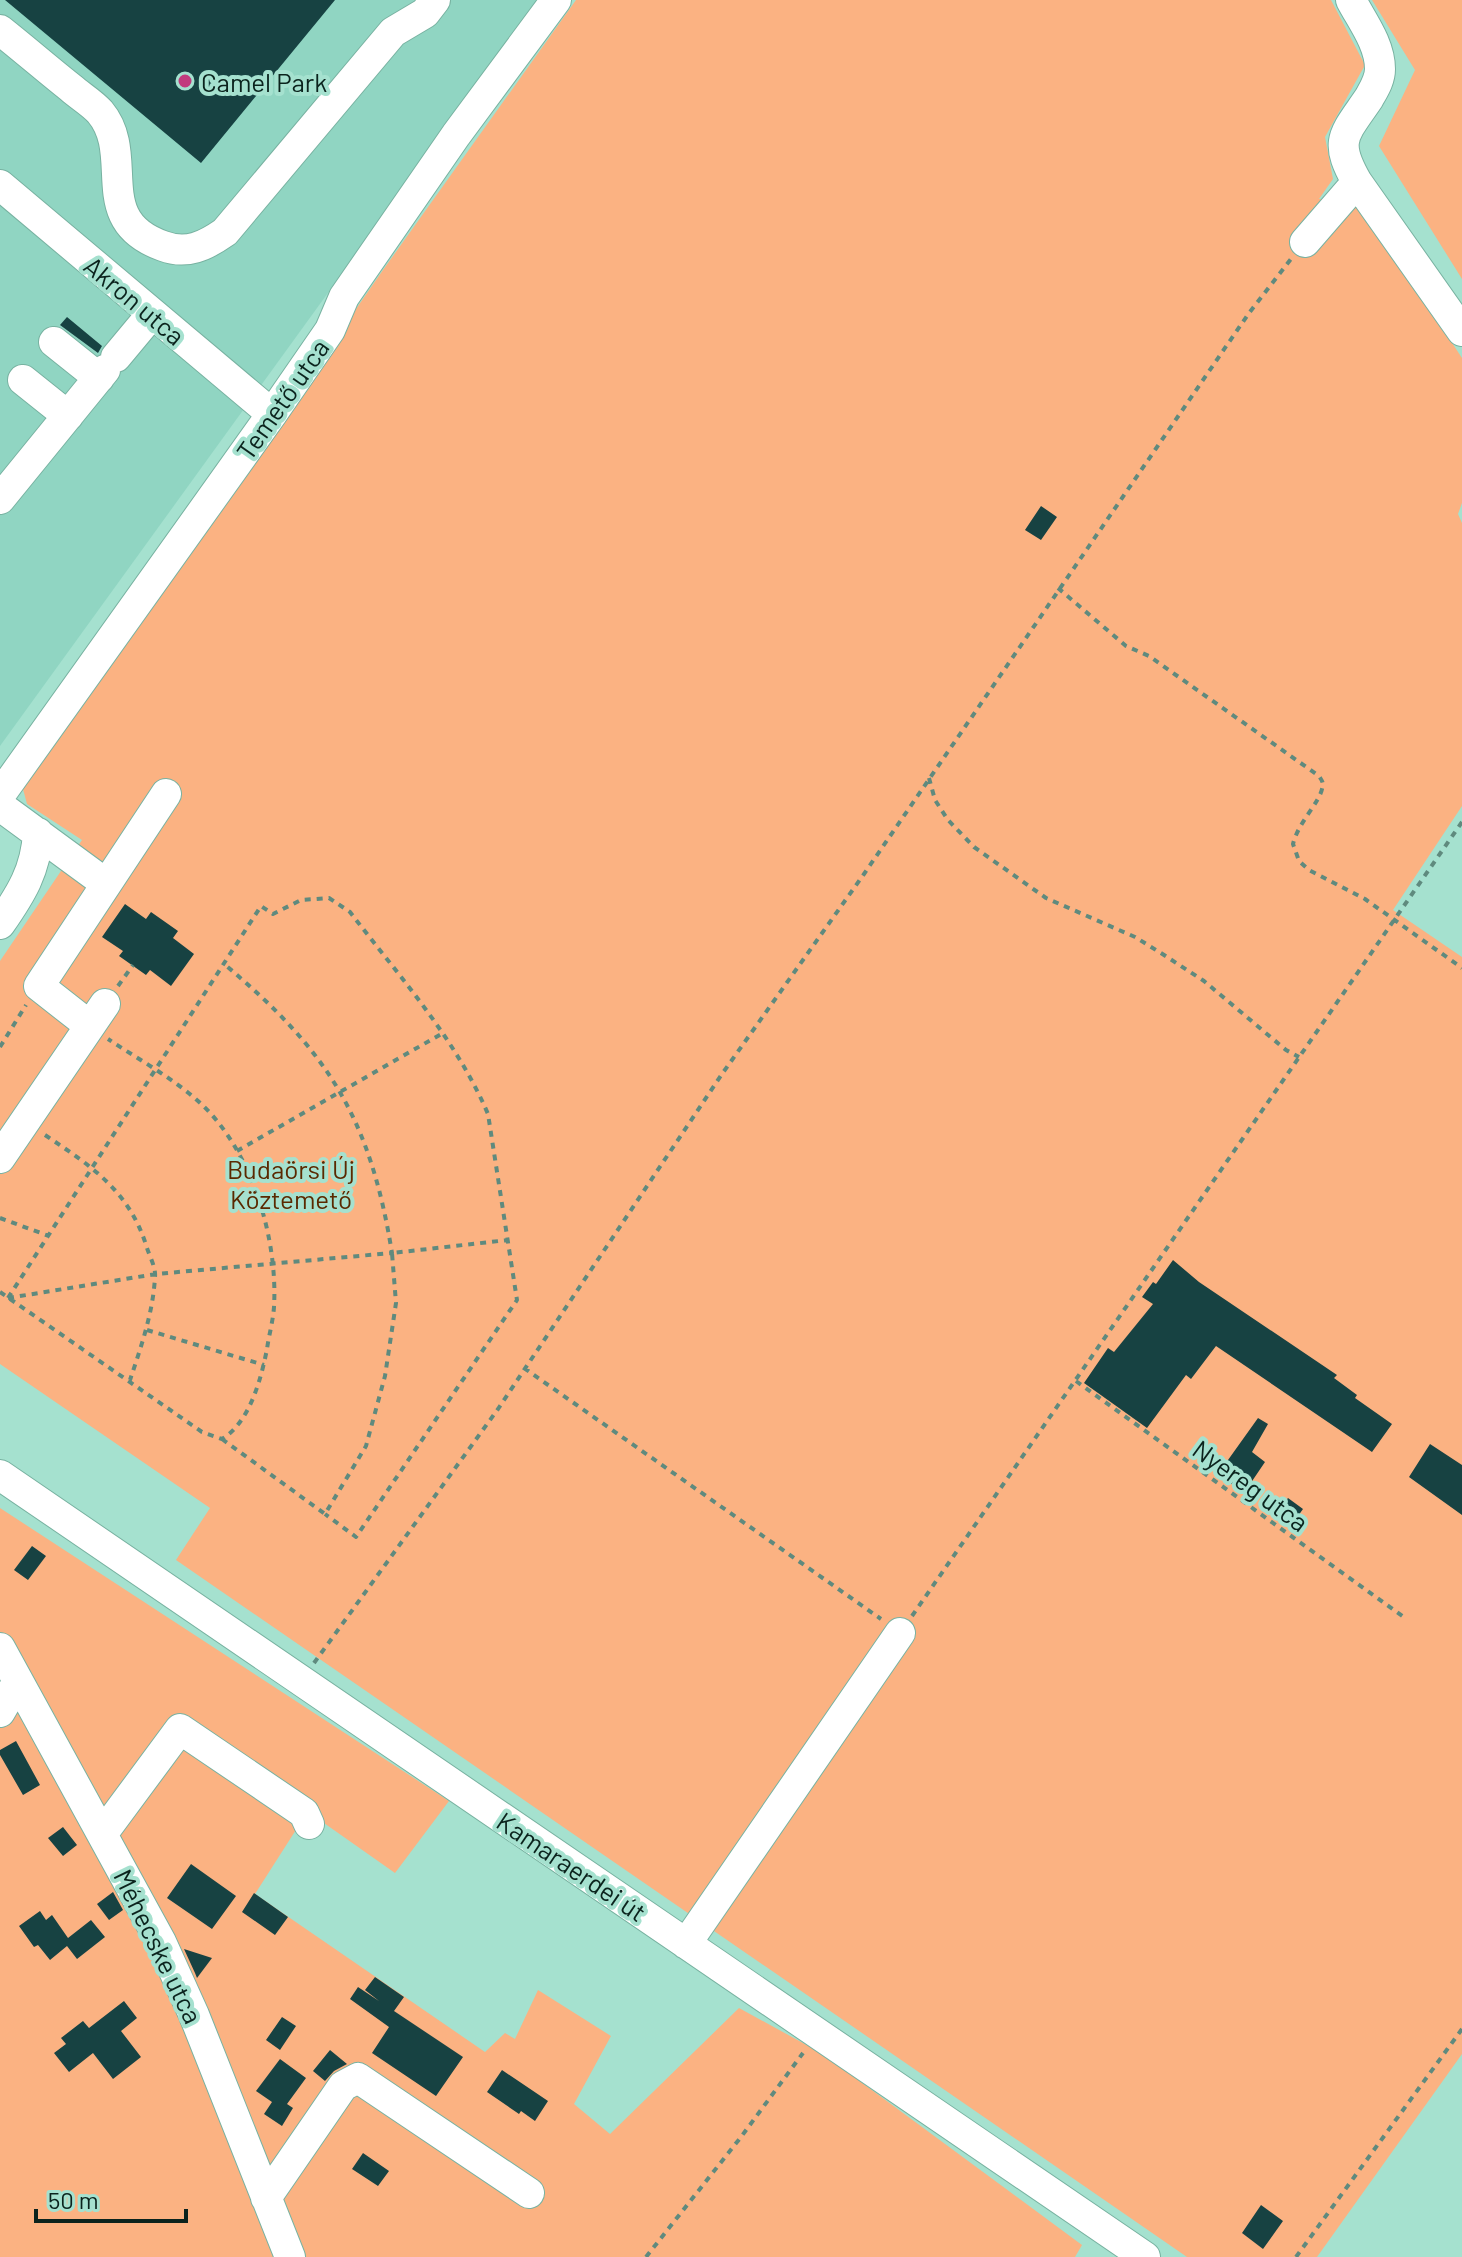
<svg xmlns="http://www.w3.org/2000/svg" width="1462" height="2257" font-family="Barlow,sans-serif">
<style>
.built{fill:#90d5c2}
.green{fill:#fbb282}
.building{fill:#174242}
.lines{fill:none;stroke-linecap:round;stroke-linejoin:round}
.minor-casing{stroke:#78b2a1;stroke-width:32}
.path{stroke:#5f8a7e;stroke-width:4;stroke-dasharray:6 6;stroke-linecap:butt}
.minor{stroke:#fff;stroke-width:30}
.poi-dot{fill:#c13b7d;stroke:#a5e1cf;stroke-width:3}
.labels{text-anchor:middle;dominant-baseline:central;stroke-width:8;stroke-linejoin:round;paint-order:stroke}
.poi-label{font-size:26px;fill:#0b231d;stroke:#a5e1cf;text-anchor:start}
.street-label{font-size:26px;fill:#0b231d;stroke:#a5e1cf}
.park-label{font-size:26px;fill:#5a2900;stroke:#a5e1cf}
</style>
<rect width="100%" height="100%" fill="#a5e1cf"/>
<path class="built" d="M0 0H540L0 746Z"/>
<path class="green" d="M576 0H1331L1365 65 1325 137 1333 179 1319 199 1358 200 1462 358V503L1458 514 1462 523V806L1393 910 1462 957V2054L1317 2257H1187L176 1560 210 1508 0 1364V961L82 840 27 804 23 789 383 270Z
M1372 0H1462V279L1379 146 1415 70Z
M0 1508 449 1801 395 1873 250 1771 301 1822 255 1894 485 2052 505 2033 515 2039 538 1990 611 2036 574 2104 610 2134 739 2008 823 2054 1082 2245 1075 2257H0Z"/>
<path class="building" d="M5 0H335L201 163Z
M67 317 102 346 98 353 60 325Z
M1041 506 1057 517 1041 540 1025 530Z
M125 904 146 919 151 912 178 931 173 938 194 954 171 986 150 970 146 975 119 956 123 951 102 937Z
M1173 1260 1199 1282 1337 1375 1334 1378 1357 1395 1355 1398 1392 1424 1372 1452 1216 1346 1191 1379 1186 1375 1147 1428 1084 1383 1108 1348 1114 1352 1153 1304 1142 1297 1153 1282 1156 1284Z
M1258 1418 1268 1424 1252 1452 1265 1462 1244 1493 1218 1474Z
M1430 1444 1462 1465V1515L1409 1477Z
M1288 1498 1303 1509 1291 1526 1275 1515Z
M32 1546 46 1556 28 1580 14 1570Z
M16 1741 40 1785 23 1795 0 1755V1750Z
M63 1827 77 1845 63 1856 48 1838Z
M191 1864 236 1896 212 1929 167 1898Z
M113 1892 123 1910 109 1920 97 1904Z
M254 1893 288 1917 275 1935 242 1912Z
M40 1911 46 1920 52 1915 68 1938 91 1920 105 1937 77 1959 67 1946 50 1960 38 1945 34 1947 19 1926Z
M184 1949 212 1958 197 1978 195 1973Z
M375 1977 404 1997 394 2011 463 2057 436 2096 372 2053 389 2027 350 1999 358 1987 379 2001 365 1990Z
M124 2001 137 2018 121 2031 141 2057 113 2079 93 2053 69 2072 54 2053 66 2044 61 2038 83 2021 89 2028Z
M282 2017 296 2026 280 2050 266 2040Z
M330 2050 347 2064 334 2071 325 2081 313 2071Z
M280 2059 306 2078 287 2104 293 2108 282 2126 264 2114 272 2102 256 2091Z
M502 2070 548 2101 535 2121 521 2111 519 2114 487 2092Z
M363 2153 389 2171 378 2186 352 2169Z
M1261 2205 1283 2221 1263 2249 1242 2233Z"/>
<g class="lines">
<g class="minor-casing">
<path id="minor" d="M1351 0C1362 21 1380 44 1380 69 1380 80 1374 89 1369 98 1344 135 1333 140 1357 182L1462 331
M0 30C24 49 47 69 71 88 80 96 92 103 100 112 137 156 89 220 163 246 187 255 205 246 225 232L393 32 425 13 435 0
M0 185 272 414
M1305 242 1357 182
M54 342 99 378
M116 357 151 315
M23 380 68 416
M0 499 105 370
M0 795 272 414 330 330 344 297 456 135 556 0
M0 806 105 883
M0 924C21 894 36 870 38 833
M90 1026 39 986 166 794
M0 1158 105 1004
M0 1475 1145 2257
M0 1648 161 1942 194 2015 290 2257
M0 1712 18 1681
M103 1833 180 1729 304 1813 309 1824
M686 1944 900 1633
M266 2198 343 2086 358 2078 529 2193"/>
</g>
<path class="path" d="M1058 588 1126 646 1149 656 1319 776C1322 781 1324 782 1322 789 1319 803 1298 823 1293 844L1299 861 1309 870 1365 899 1462 968
M929 778 935 800 948 820 974 847 1046 898 1135 937 1164 955 1204 981 1286 1050 1299 1057
M118 986 133 965
M0 1047 26 1005
M45 1135C91 1166 130 1191 147 1248 150 1257 156 1268 155 1277 153 1313 141 1347 130 1380
M237 1151 443 1033
M0 1218 49 1236
M0 1292 202 1432 222 1439C250 1422 261 1379 267 1349 269 1335 273 1321 274 1307 278 1237 251 1148 198 1101 171 1077 138 1059 108 1039
M8 1298 261 906 273 914 301 900 329 898 350 912C399 976 456 1039 488 1114L517 1300 356 1537 325 1514
M8 1298 156 1274 392 1253C370 1117 328 1051 223 963
M147 1330 264 1365
M524 1368 881 1619
M1076 1381 1405 1618
M222 1439 325 1514 366 1446 385 1376 396 1303 392 1253 508 1240
M912 1616 1462 822
M314 1663 498 1409 722 1074 864 874 1249 313 1291 259
M646 2257 741 2137 803 2053
M1296 2257 1462 2029"/>
<use href="#minor" class="minor"/>
</g>
<circle class="poi-dot" cx="185" cy="81" r="8"/>
<g class="labels">
<g class="poi-label">
<text x="201" y="81">Camel Park</text>
</g>
<g class="street-label">
<text transform="translate(135 300) rotate(40)">Akron utca</text>
<text transform="translate(282 399) rotate(-55)">Temető utca</text>
<text transform="translate(1251 1485) rotate(36)">Nyereg utca</text>
<text transform="translate(572 1866) rotate(34)">Kamaraerdei út</text>
<text transform="translate(159 1946) rotate(64)">Méhecske utca</text>
</g>
<g class="park-label">
<text x="291" y="1168">Budaörsi Új<tspan x="291" dy="30">Köztemető</tspan></text>
</g>
</g>
<path d="M36 2209v12h150v-12" fill="none" stroke="#0b231d" stroke-width="4"/>
<text x="48" y="2209" font-size="24" fill="#0b231d" stroke="#a5e1cf" stroke-width="6" paint-order="stroke">50 m</text>
</svg>
